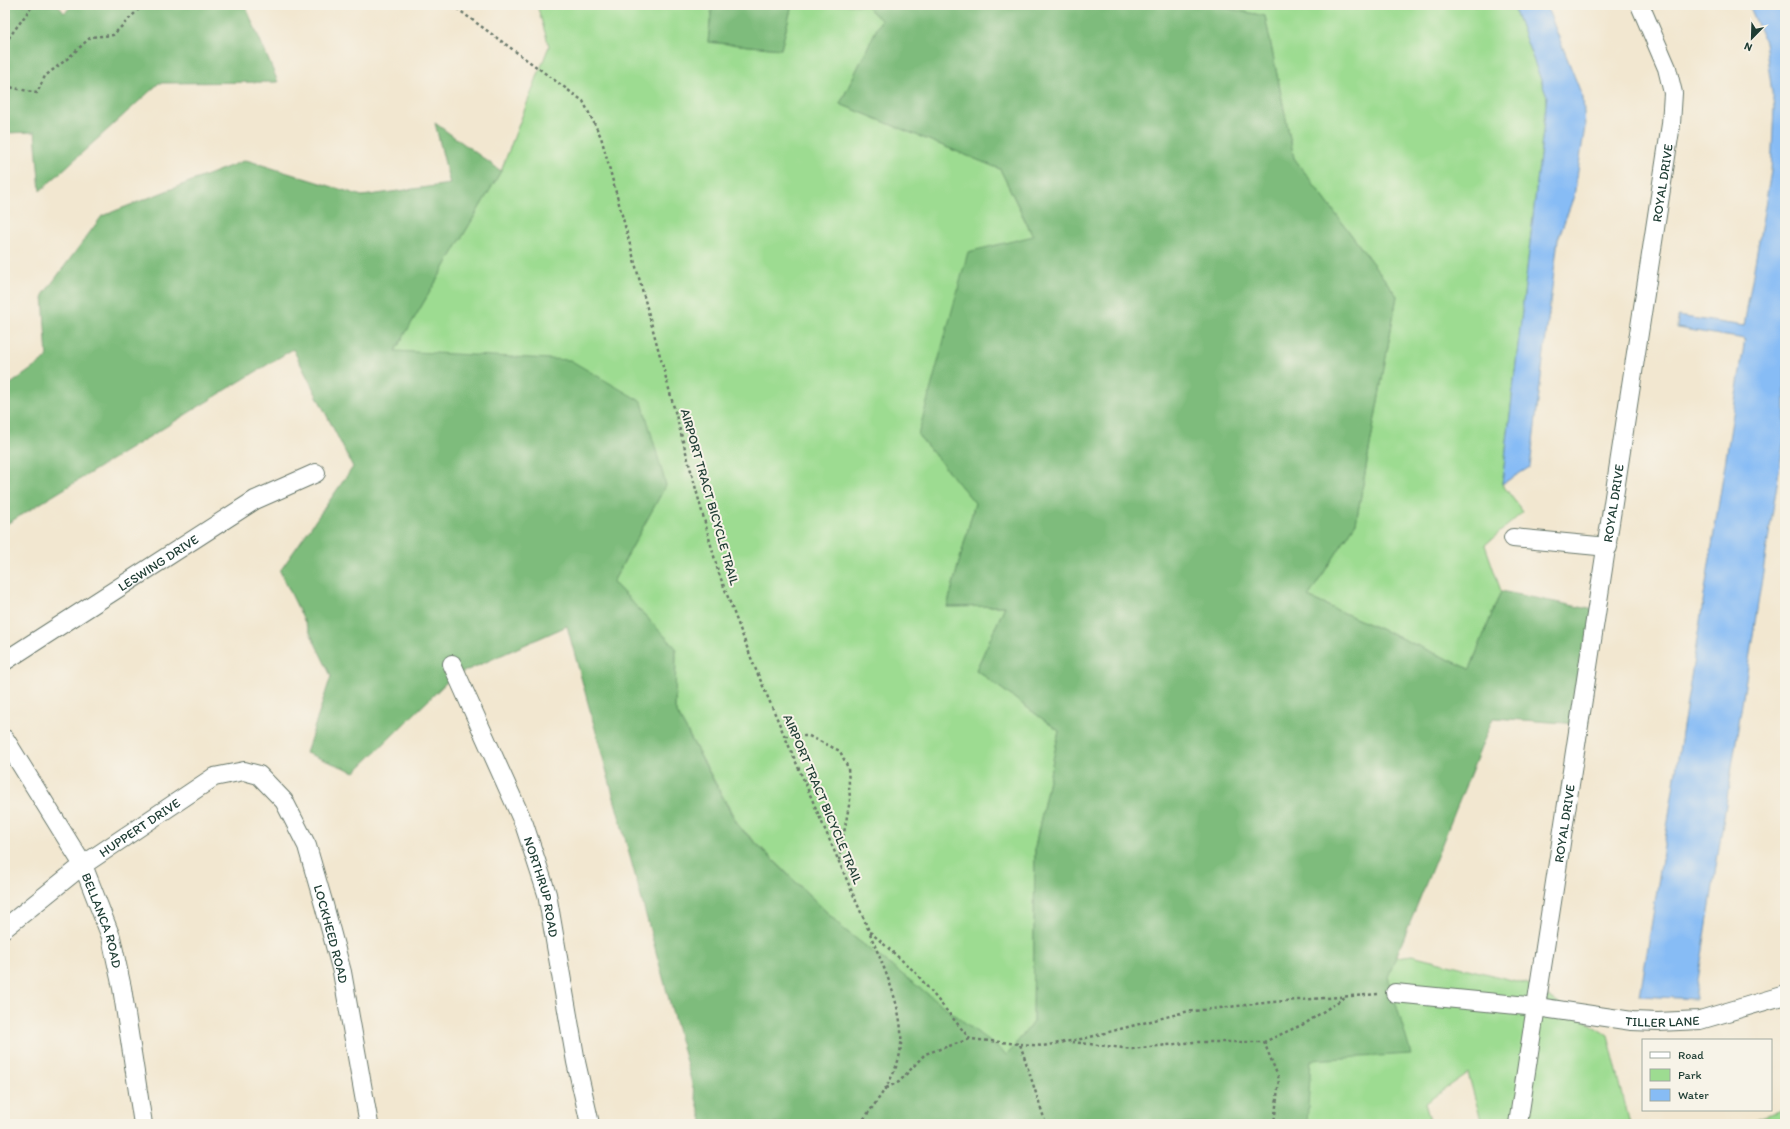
<svg xmlns="http://www.w3.org/2000/svg" width="1790" height="1129" font-family="Itim,sans-serif">
<style>
.green{fill:#9ddc91;stroke:#5e8c62}
.forest{fill:#7ebc7b;stroke:#4e7c58}
.water{fill:#87bcf5;stroke:#537c94}
.lines{fill:none;stroke-linecap:round;stroke-linejoin:round}
.street-casing{stroke:#69786b;stroke-width:20}
.path{stroke:#69786b;stroke-width:2.5;stroke-dasharray:3 3;stroke-linecap:butt}
.street{stroke:#fff;stroke-width:18}
.labels{text-anchor:middle;dominant-baseline:central;stroke-width:4;stroke-linejoin:round;paint-order:stroke}
.street-label{font-size:13px;fill:#1f3d34;stroke:#f7f3e8}
</style>
<rect width="100%" height="100%" fill="#f7f3e8"/>
<filter id="ink" filterUnits="userSpaceOnUse"><feTurbulence type="fractalNoise" baseFrequency=".025" numOctaves="2"/><feDisplacementMap in="SourceGraphic" scale="8" xChannelSelector="R" yChannelSelector="G"/><feConvolveMatrix kernelMatrix="1 2 1 2 8 2 1 2 1" color-interpolation-filters="sRGB"/></filter>
<filter id="wash" filterUnits="userSpaceOnUse"><feTurbulence type="fractalNoise" baseFrequency=".012" numOctaves="4" result="noise"/><feDisplacementMap in="SourceGraphic" scale="16" xChannelSelector="R" yChannelSelector="G"/><feGaussianBlur stdDeviation="0.9" result="paint"/><feColorMatrix in="noise" values="0 0 0 0 0 0 0 0 0 0 0 0 0 0 0 0 0 1.4 0 .05"/><feComposite in="paint" operator="in"/></filter>
<g filter="url(#wash)">
<rect width="100%" height="100%" fill="#f2e7d0"/>
<path class="green" d="M537 5H712L708 42 781 49 792 5H865L881 20 840 104 1000 169 1033 237 918 435 975 503 947 607 1005 606 976 670 1059 731 1035 847 1033 1022 1007 1056 846 931 739 826 675 709 676 648 613 582 666 485 395 351 501 171 549 46Z
M1210 5H1513L1547 96 1502 484 1523 512 1485 545 1501 591 1470 669 1308 597 1356 523 1397 296 1294 158 1265 16Z
M1412 955 1528 984 1608 1035 1630 1124H1482L1468 1073 1425 1103 1431 1124H1167L1095 998Z
M1785 1110V1124H1744Z"/>
<path class="forest" d="M5 5H58L64 13 73 5H245L278 82 159 83 40 191 35 132 5 133Z
M712 5H792L781 49 708 42Z
M865 5H1210L1265 16 1294 158 1397 296 1356 523 1308 597 1470 669 1501 591 1599 611 1580 724 1493 718 1388 977 1411 1054 1311 1060 1307 1124H703L567 626 452 677 355 772 306 753 331 676 280 571 353 467 293 349 5 525V388L47 358 43 295 102 216 246 160 362 196 450 184 435 123 501 171 395 351 570 360 642 402 666 485 613 582 676 648 675 709 738 826 846 931 1007 1055 1033 1022 1035 847 1059 731 976 670 1005 606 947 607 975 503 918 435 968 252 1033 236 1000 169 840 104 881 20Z"/>
<path class="water" d="M1513 5H1546L1583 98 1585 127 1574 196 1558 239 1530 467 1502 484 1547 96Z
M1749 5H1785V434L1695 999 1640 996 1745 339 1677 328 1678 316 1744 326 1771 171 1774 107 1765 42Z"/>
</g>
<g filter="url(#ink)">
<g class="lines">
<g class="street-casing">
<g id="street">
<path d="M1513 538 1608 547"/>
<path id="s1" d="M5 661 255 500 316 473"/>
<path id="s2" d="M452 664 524 824 547 894 576 1062 590 1124"/>
<path id="s3" d="M5 739 83 865 111 937 122 988 143 1124"/>
<path id="s4" d="M5 928 83 865 214 777 244 771 259 775 284 801 307 846 324 905 342 972 369 1124"/>
<path id="s5" d="M1395 993 1537 1007 1632 1021 1658 1022 1700 1020 1785 995"/>
<path id="s6" d="M1518 1124 1671 124 1673 93 1667 68 1640 5"/>
</g>
</g>
<path class="path" d="M452 5 583 101 601 137 718 571 753 663 869 931 915 972 970 1039 1020 1044 1046 1124
M5 43 33 5
M5 86 37 93 45 76 67 59 91 37 113 35 141 7 147 5
M785 736H809L840 751 848 768 850 800 839 860
M1072 1042 1132 1049 1194 1042H1264L1306 1023 1345 997
M1264 1042 1279 1079 1274 1124
M1020 1044 1043 1046 1086 1038 1185 1012 1272 1002 1379 994
M886 1088 899 1082 925 1054 970 1039
M860 1124C874 1105 889 1087 897 1064 912 1023 884 970 869 931"/>
<use href="#street" class="street"/>
</g>
</g>
<g class="labels">
<g class="street-label">
<text stroke="none"><textPath href="#s6" startOffset="952">ROYAL DRIVE</textPath></text>
<text transform="translate(710 497) rotate(74)">AIRPORT TRACT BICYCLE TRAIL</text>
<text stroke="none"><textPath href="#s6" startOffset="628">ROYAL DRIVE</textPath></text>
<text stroke="none"><textPath href="#s1" startOffset="182">LESWING DRIVE</textPath></text>
<text transform="translate(823 799) rotate(67)">AIRPORT TRACT BICYCLE TRAIL</text>
<text stroke="none"><textPath href="#s6" startOffset="304">ROYAL DRIVE</textPath></text>
<text stroke="none"><textPath href="#s4" startOffset="168">HUPPERT DRIVE</textPath></text>
<text stroke="none"><textPath href="#s2" startOffset="241">NORTHRUP ROAD</textPath></text>
<text stroke="none"><textPath href="#s3" startOffset="207">BELLANCA ROAD</textPath></text>
<text stroke="none"><textPath href="#s4" startOffset="482">LOCKHEED ROAD</textPath></text>
<text stroke="none"><textPath href="#s5" startOffset="269">TILLER LANE</textPath></text>
</g>
</g>
<rect width="1790" height="1129" fill="none" stroke="#f7f3e8" stroke-width="20"/>
<rect x="1642" y="1039" width="130" height="72" fill="#f7f3e8" stroke="#a1aaa0"/>
<rect x="1650" y="1052" width="20" height="6" fill="#ffffff" stroke="#a1aaa0"/>
<text x="1678" y="1059" font-size="12" fill="#1f3d34">Road</text>
<rect x="1650" y="1069" width="20" height="12" fill="#9ddc91" stroke="#a1aaa0"/>
<text x="1678" y="1079" font-size="12" fill="#1f3d34">Park</text>
<rect x="1650" y="1089" width="20" height="12" fill="#87bcf5" stroke="#a1aaa0"/>
<text x="1678" y="1099" font-size="12" fill="#1f3d34">Water</text>
<g transform="translate(1752 38) rotate(203)" stroke="#f7f3e8" stroke-width="3" paint-order="stroke">
<path d="M0-3L7 15L0 10L-7 15Z" fill="#1f3d34"/>
<text y="-6" font-size="11" font-weight="bold" text-anchor="middle" fill="#1f3d34">N</text>
</g>
</svg>
